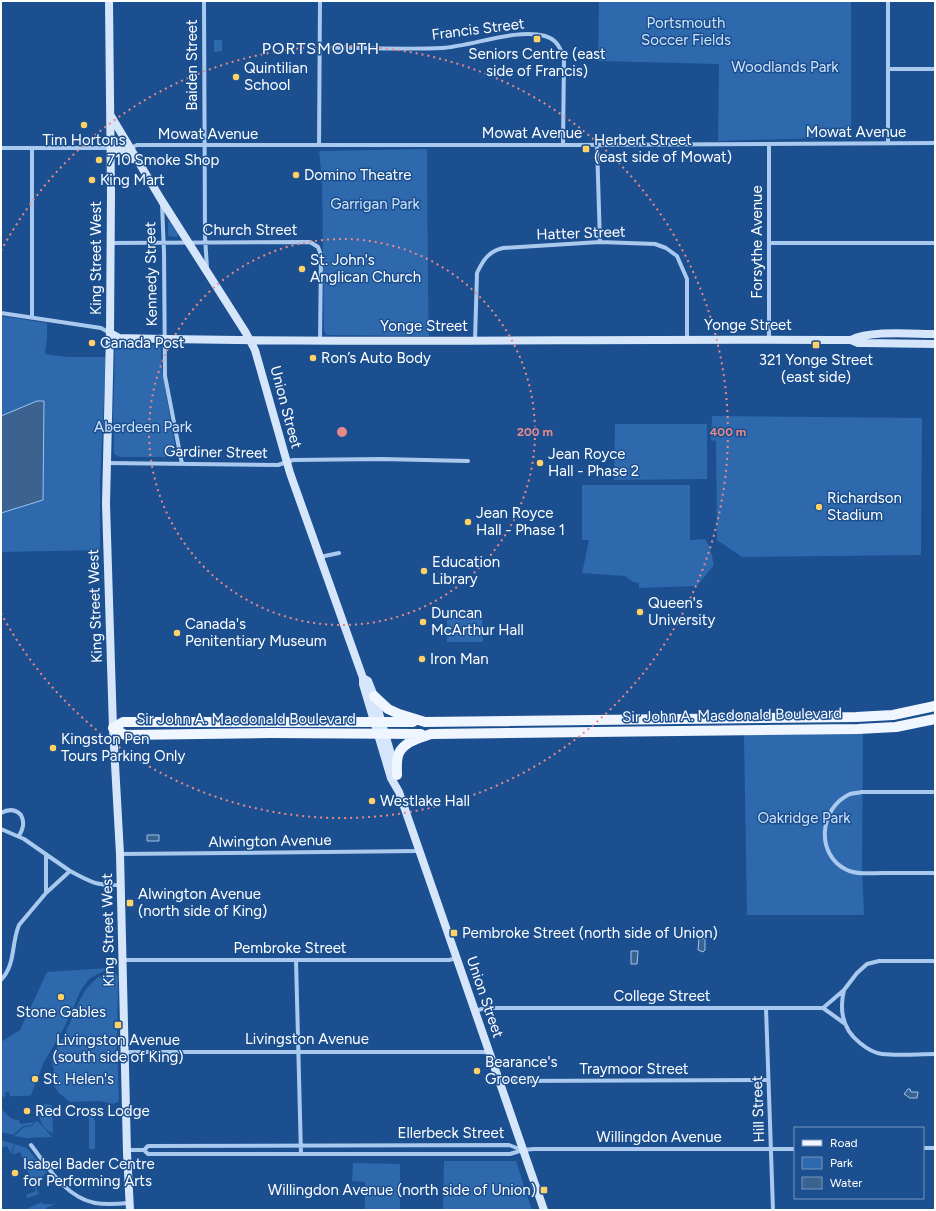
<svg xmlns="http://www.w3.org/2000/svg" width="936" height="1211" font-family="Figtree,sans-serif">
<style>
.green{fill:#2e69ad}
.water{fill:#3c6290;stroke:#9cc4f0}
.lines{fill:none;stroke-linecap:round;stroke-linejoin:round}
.street{stroke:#a9c9ee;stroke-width:4}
.secondary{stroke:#d6e6fa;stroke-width:8}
.primary{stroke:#f0f6ff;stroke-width:10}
.ring{fill:none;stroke:#e88989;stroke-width:2;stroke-dasharray:2 4}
.poi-dot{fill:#ffd166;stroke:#1b4f8f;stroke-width:1.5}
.labels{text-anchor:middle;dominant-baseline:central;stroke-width:3;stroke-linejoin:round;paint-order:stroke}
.park-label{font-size:15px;fill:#cfe3fa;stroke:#1b4f8f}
.street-label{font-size:15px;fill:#fff;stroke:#1b4f8f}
.poi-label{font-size:15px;fill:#fff;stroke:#1b4f8f;text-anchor:start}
.neighbourhood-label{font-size:16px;letter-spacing:1px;fill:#fff;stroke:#1b4f8f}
.centre{fill:#e88989;stroke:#1b4f8f;stroke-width:2}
.ring-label{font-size:12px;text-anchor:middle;font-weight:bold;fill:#e88989;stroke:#1b4f8f;stroke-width:3;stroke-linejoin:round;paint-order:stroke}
</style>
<rect width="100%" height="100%" fill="#1b4f8f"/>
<path class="green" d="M599 1H851V137L718 141 719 64 598 61Z
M214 40H222V51L214 52Z
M427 149 428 286 429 336 327 335 324 331 322 179 319 151Z
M168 222H170L178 234 177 237 168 236Z
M1 316 47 323V337L45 354 67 357H106L100 481V550L1 552Z
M119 343 160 345 161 349 162 370 176 452 173 457H120L114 454V423L113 421 115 348Z
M712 416 922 418 921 555 742 557 717 540 716 441 711 440Z
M615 424H707V479L614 480Z
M582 485H690V540L705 539 710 548 714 565 697 586 639 588V583L633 582 625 576 582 573 589 540H582Z
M447 611H482L483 642H447Z
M863 733 862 867 864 915H747L744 735Z
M109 968 89 979 81 990 64 1028 44 1062 31 1095 28 1096C22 1095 16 1097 10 1096L9 1092H6L4 1099 1 1093V1042L20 1030 47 972Z
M115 973 118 976 117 1047 119 1100 118 1102 112 1104 100 1101 70 1102 59 1093 54 1086 53 1076 54 1070 52 1063 54 1053 64 1036 80 1000 86 989 98 977Z
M45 1104 52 1105 53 1133C43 1130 37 1118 40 1108Z
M1 1110H2L12 1119 19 1120 20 1124 34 1122 32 1125 23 1126 13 1135 1 1132Z
M89 1115 93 1117 95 1122V1149H90L89 1147Z
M37 1121C41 1123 49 1134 52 1137L25 1138 14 1136 24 1127 32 1126 35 1122Z
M1 1140 14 1144 11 1154 7 1146 1 1148Z
M15 1144 27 1148 47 1172 41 1178 40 1176 34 1183 39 1194 27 1198 26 1195 36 1191 20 1152 12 1155Z
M444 1161H516L532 1210H443Z
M353 1163 400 1164V1210H365V1182L352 1181Z
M42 1202 43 1204H53L59 1202 46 1208V1210H24Z"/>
<path class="water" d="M37 401H44L43 500 1 513V416Z
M147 835H159V841H147Z
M699 938 705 939V950L703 952 698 950Z
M631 951H638L637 964H631Z
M908 1089H910L911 1092H918L917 1098H910L904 1094Z"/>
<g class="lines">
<path class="street" d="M204 1 205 237 207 268
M320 48C360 47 402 50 442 48 473 46 516 28 545 36 556 39 560 47 564 58L563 145
M888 69H935
M888 143V1
M319 145 320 1
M597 145 600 242
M769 145V339
M1 148H111
M130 148 137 145H573L935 143
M162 204 164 252 165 376 182 464
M111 243 310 242 318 247 321 255 320 340
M769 243H935
M1 313 101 328 110 333
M32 317V148
M475 340 477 273C483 260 489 251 503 248L600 242 655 244 666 248 677 256 687 279V339
M107 463 278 465 293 460 381 459 468 461
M320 557 339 553
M935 792H862C858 793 853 793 850 794 819 808 815 855 847 870 857 875 872 873 883 873 900 873 918 873 935 873
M1 813C8 809 15 809 21 815 25 823 23 829 19 836
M1 829 24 839 70 871 46 893 19 925C11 944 16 964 1 980
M120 854 419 851
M70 871C90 882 97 886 121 885
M46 893V854
M123 960H449L457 958
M296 960 301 1154
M844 990C839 1011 842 1029 860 1043 866 1048 874 1053 882 1054 897 1056 919 1054 935 1054
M766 1008 773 1210
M823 1008 844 990 857 973 867 964 879 961H935
M475 1011 485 1008H823L844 1023
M125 1052H489
M500 1083 508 1081 768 1080
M31 1145C48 1167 65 1197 95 1203 106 1205 118 1204 129 1203
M923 1148H935
M127 1150H144L148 1154H510L523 1150 534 1149H795
M144 1150 148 1146 509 1145 522 1150"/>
<path class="secondary" d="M109 1 111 193 110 333 106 504 113 728 120 854 127 1153 130 1210
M111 116 162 201 246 333 255 350 290 473 363 678V684L391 778 399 792 544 1210
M111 148 124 151 133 159
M110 333 119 338C363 344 607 338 851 340L858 343H863L935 344
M851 340C870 330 913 334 935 334
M363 678 368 681 374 696 395 768"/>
<path class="primary" d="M374 696 388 709 399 714 425 722 856 717 893 715 935 706
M113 728 125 735 270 733 421 734
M113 728 123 722H413
M397 775C397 769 396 759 399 753 405 741 420 738 431 734L858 729 896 727 935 719"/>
</g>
<g class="ring">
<circle cx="342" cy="432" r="193"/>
<path d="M1 251A386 386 0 1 1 1 613"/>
</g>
<g class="poi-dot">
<rect x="533" y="35" width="8" height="8" rx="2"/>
<circle cx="236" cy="77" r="4"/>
<circle cx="84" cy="125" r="4"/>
<rect x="582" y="145" width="8" height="8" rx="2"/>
<circle cx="99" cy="160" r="4"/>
<circle cx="296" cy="175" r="4"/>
<circle cx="92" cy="180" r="4"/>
<circle cx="302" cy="269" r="4"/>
<circle cx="92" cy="343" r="4"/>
<rect x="812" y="341" width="8" height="8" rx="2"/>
<circle cx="313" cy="358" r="4"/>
<circle cx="540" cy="463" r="4"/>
<circle cx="819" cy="507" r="4"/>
<circle cx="468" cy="522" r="4"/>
<circle cx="424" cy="571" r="4"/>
<circle cx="640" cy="612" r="4"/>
<circle cx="423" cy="622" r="4"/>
<circle cx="177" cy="633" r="4"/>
<circle cx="422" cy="659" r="4"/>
<circle cx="53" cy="748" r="4"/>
<circle cx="372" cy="801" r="4"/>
<rect x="126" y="899" width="8" height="8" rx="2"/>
<rect x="450" y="929" width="8" height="8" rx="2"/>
<circle cx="61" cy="997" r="4"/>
<rect x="114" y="1021" width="8" height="8" rx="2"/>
<circle cx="477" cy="1071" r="4"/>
<circle cx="35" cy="1079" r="4"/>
<circle cx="27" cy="1111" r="4"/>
<circle cx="15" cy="1173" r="4"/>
<rect x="540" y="1186" width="8" height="8" rx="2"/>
</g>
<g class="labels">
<g class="park-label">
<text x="686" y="23">Portsmouth<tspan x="686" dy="17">Soccer Fields</tspan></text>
<text x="785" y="67">Woodlands Park</text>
<text x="375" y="204">Garrigan Park</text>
<text x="143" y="427">Aberdeen Park</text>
<text x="804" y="818">Oakridge Park</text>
</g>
<g class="street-label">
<text transform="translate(478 29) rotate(-7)">Francis Street</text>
<text transform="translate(192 65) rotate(-90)">Baiden Street</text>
<text x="856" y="132">Mowat Avenue</text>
<text x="532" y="133">Mowat Avenue</text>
<text x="208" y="134">Mowat Avenue</text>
<text x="250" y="230">Church Street</text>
<text transform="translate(581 233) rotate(-2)">Hatter Street</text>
<text transform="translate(757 242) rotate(-90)">Forsythe Avenue</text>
<text transform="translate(96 258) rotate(-90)">King Street West</text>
<text transform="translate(151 274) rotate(-91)">Kennedy Street</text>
<text x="748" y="325">Yonge Street</text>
<text x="424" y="326">Yonge Street</text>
<text transform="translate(286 407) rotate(75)">Union Street</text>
<text transform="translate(216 452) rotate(1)">Gardiner Street</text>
<text transform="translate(95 606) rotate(-92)">King Street West</text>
<text transform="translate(732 715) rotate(-1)">Sir John A. Macdonald Boulevard</text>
<text x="246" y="719">Sir John A. Macdonald Boulevard</text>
<text transform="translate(270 841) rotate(-1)">Alwington Avenue</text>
<text transform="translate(108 930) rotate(-91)">King Street West</text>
<text x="290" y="948">Pembroke Street</text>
<text x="662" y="996">College Street</text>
<text transform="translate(485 997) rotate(71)">Union Street</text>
<text x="307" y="1039">Livingston Avenue</text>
<text x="634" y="1069">Traymoor Street</text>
<text transform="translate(758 1109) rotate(-92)">Hill Street</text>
<text x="451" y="1133">Ellerbeck Street</text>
<text x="659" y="1137">Willingdon Avenue</text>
</g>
<g class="poi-label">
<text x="537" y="54" text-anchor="middle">Seniors Centre (east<tspan x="537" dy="17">side of Francis)</tspan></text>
<text x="244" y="68">Quintilian<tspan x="244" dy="17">School</tspan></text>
<text x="84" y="140" text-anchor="middle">Tim Hortons</text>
<text x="594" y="140">Herbert Street<tspan x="594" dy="17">(east side of Mowat)</tspan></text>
<text x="107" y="160">710 Smoke Shop</text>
<text x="304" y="175">Domino Theatre</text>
<text x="100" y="180">King Mart</text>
<text x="310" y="260">St. John's<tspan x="310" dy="17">Anglican Church</tspan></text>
<text x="100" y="343">Canada Post</text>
<text x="321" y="358">Ron’s Auto Body</text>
<text x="816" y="360" text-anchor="middle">321 Yonge Street<tspan x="816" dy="17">(east side)</tspan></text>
<text x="548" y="454">Jean Royce<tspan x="548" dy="17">Hall - Phase 2</tspan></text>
<text x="827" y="498">Richardson<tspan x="827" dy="17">Stadium</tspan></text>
<text x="476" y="513">Jean Royce<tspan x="476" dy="17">Hall - Phase 1</tspan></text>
<text x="432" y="562">Education<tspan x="432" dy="17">Library</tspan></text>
<text x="648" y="603">Queen's<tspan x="648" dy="17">University</tspan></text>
<text x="431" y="613">Duncan<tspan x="431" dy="17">McArthur Hall</tspan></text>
<text x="185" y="624">Canada's<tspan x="185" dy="17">Penitentiary Museum</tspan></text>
<text x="430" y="659">Iron Man</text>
<text x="61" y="739">Kingston Pen<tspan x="61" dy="17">Tours Parking Only</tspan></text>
<text x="380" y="801">Westlake Hall</text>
<text x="138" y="894">Alwington Avenue<tspan x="138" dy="17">(north side of King)</tspan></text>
<text x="462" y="933">Pembroke Street (north side of Union)</text>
<text x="61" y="1012" text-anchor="middle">Stone Gables</text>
<text x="118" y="1040" text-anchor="middle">Livingston Avenue<tspan x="118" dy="17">(south side of King)</tspan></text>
<text x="485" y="1062">Bearance's<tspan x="485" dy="17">Grocery</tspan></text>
<text x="43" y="1079">St. Helen's</text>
<text x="35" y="1111">Red Cross Lodge</text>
<text x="23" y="1164">Isabel Bader Centre<tspan x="23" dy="17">for Performing Arts</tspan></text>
<text x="536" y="1190" text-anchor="end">Willingdon Avenue (north side of Union)</text>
</g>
<g class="neighbourhood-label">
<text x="321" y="48">PORTSMOUTH</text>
</g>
</g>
<circle cx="342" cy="432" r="6" class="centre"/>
<g class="ring-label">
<text x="535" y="436">200 m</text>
<text x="728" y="436">400 m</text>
</g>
<rect width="936" height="1211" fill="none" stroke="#ffffff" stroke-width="4"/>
<rect x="794" y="1127" width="130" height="72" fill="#1b4f8f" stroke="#7695bc"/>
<rect x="802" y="1140" width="20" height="6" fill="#f0f6ff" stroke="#7695bc"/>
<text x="830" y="1147" font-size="12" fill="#ffffff">Road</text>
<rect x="802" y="1157" width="20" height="12" fill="#2e69ad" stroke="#7695bc"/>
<text x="830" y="1167" font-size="12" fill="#ffffff">Park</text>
<rect x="802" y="1177" width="20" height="12" fill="#3c6290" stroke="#7695bc"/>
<text x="830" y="1187" font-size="12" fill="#ffffff">Water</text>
</svg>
